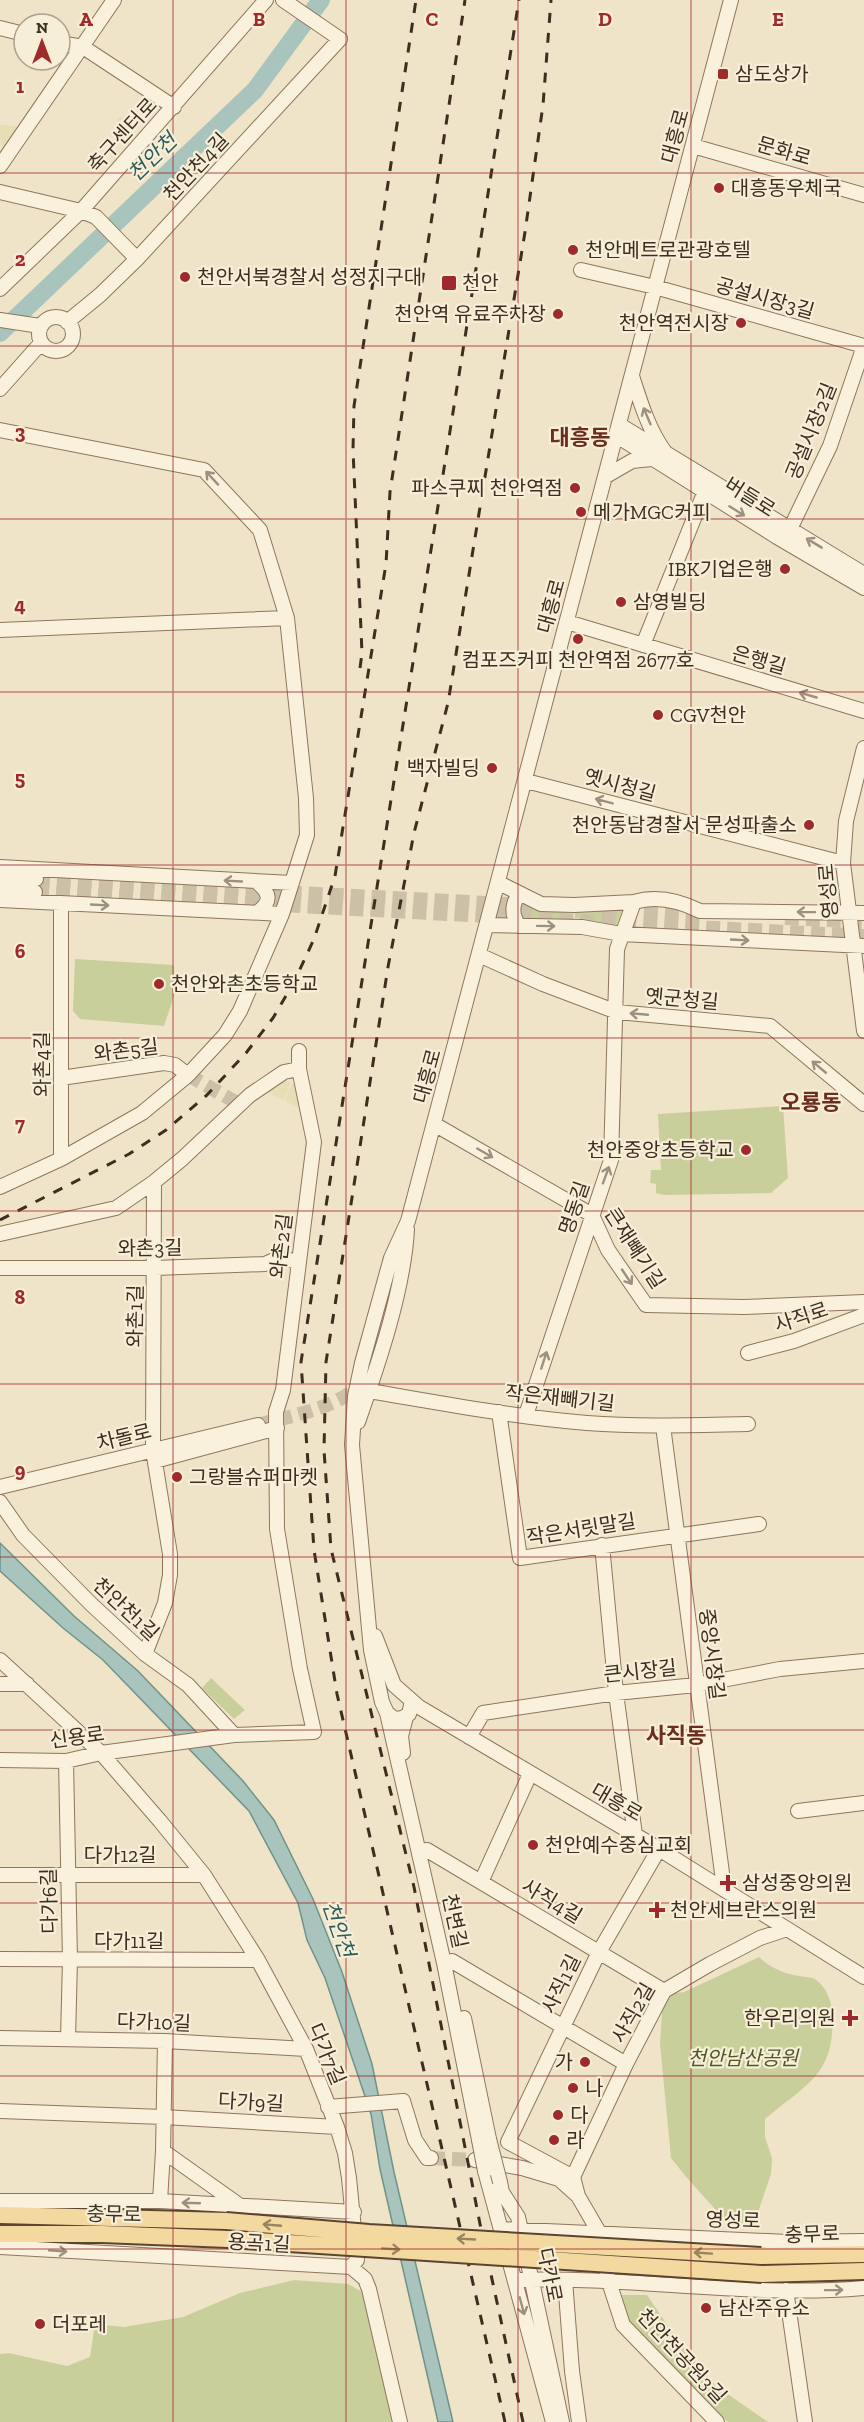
<svg xmlns="http://www.w3.org/2000/svg" width="864" height="2422" font-family="'Zilla Slab','Noto Sans KR',serif">
<style>
.farmland{fill:#e6deb5}
.green{fill:#c9cf9b}
.water{fill:#a9c4bc;stroke:#6f938a;stroke-width:1.5}
.lines{fill:none;stroke-linecap:round;stroke-linejoin:round}
.river{stroke:#a9c4bc;stroke-width:18}
.minor-tunnel{stroke:#ccc0a6;stroke-width:14;stroke-dasharray:14 7;stroke-linecap:butt}
.minor-casing{stroke:#8d765c;stroke-width:16}
.major-casing{stroke:#5b4430;stroke-width:20}
.minor{stroke:#faf1dc;stroke-width:14}
.major{stroke:#f3d9a0;stroke-width:16}
.rail{stroke:#3d2e20;stroke-width:3;stroke-dasharray:10 10;stroke-linecap:butt}
.minor-bridge-casing{stroke:#8d765c;stroke-width:16;stroke-linecap:butt}
.major-bridge-casing{stroke:#5b4430;stroke-width:20;stroke-linecap:butt}
.minor-bridge{stroke:#faf1dc;stroke-width:14}
.major-bridge{stroke:#f3d9a0;stroke-width:16}
.oneway{stroke:#9c907e}
.oneway2{stroke:#988460}
.grid{fill:none;stroke:#9e2a2b;stroke-width:1.5;stroke-opacity:0.55}
.poi-dot{fill:#9e2a2b;stroke:#f7eed8;stroke-width:2}
.labels{text-anchor:middle;dominant-baseline:central;stroke-width:4.5;stroke-linejoin:round;paint-order:stroke}
.poi-label{font-size:20px;fill:#3d2e20;stroke:#f7eed8;text-anchor:start}
.street-label{font-size:20px;fill:#3d2e20;stroke:#f7eed8}
.park-label{font-size:20px;font-style:italic;fill:#4d5a26;stroke:#f7eed8}
.water-label{font-size:21px;font-style:italic;fill:#2f5d5a;stroke:#f7eed8}
.quarter-label{font-size:22px;font-weight:bold;fill:#6b2e1e;stroke:#f7eed8}
.grid-label{font-size:20px;text-anchor:middle;font-weight:bold;fill:#9e2a2b;stroke:#f7eed8;stroke-width:4.5;stroke-linejoin:round;paint-order:stroke}
</style>
<rect width="100%" height="100%" fill="#f0e4c8"/>
<path class="farmland" d="M135 117 121 133 116 132 118 118Z
M0 125 15 126 18 130 3 149 0 139Z
M284 1081 291 1082 284 1100 268 1092Z
M292 1083 295 1084 301 1105 300 1108 285 1101Z"/>
<path class="green" d="M517 900 566 911 567 925 522 924Z
M575 908H623L616 927 580 925V918H575Z
M75 959 174 965 175 993 164 1026 80 1019 73 1011Z
M783 1106 788 1178 771 1193 664 1195 656 1193V1184L650 1183 651 1170H661L658 1114Z
M211 1678 245 1710 234 1719 202 1688Z
M759 1957C771 1968 783 1973 799 1976 803 1977 809 1977 813 1978 825 1984 832 2001 832 2013 836 2075 806 2084 765 2119V2137L772 2158 771 2174 753 2227 732 2228 687 2178 671 2158 660 2044 662 2012 660 2000 668 1994 684 1992Z
M294 2280 348 2284 368 2295 397 2422H0V2354L9 2353 67 2366 90 2357 95 2324 124 2327 183 2317 240 2293Z
M622 2295H647L679 2342 716 2386 768 2422H728L627 2324Z"/>
<path class="water" d="M0 1543 74 1616 138 1671 243 1781 274 1820 313 1899 342 1972 372 2064 394 2172 453 2422H438L380 2169 371 2114 325 1978 307 1940 298 1903 249 1811 103 1660 63 1628 0 1571Z"/>
<g class="lines">
<path class="river" d="M0 333 255 90 321 0"/>
<path class="minor-tunnel" d="M36 879 544 906
M35 892 864 936
M602 909 706 914
M785 918 864 922
M188 1075 239 1104
M258 1425C286 1417 330 1409 353 1391 360 1385 364 1375 369 1367
M431 2158 475 2160"/>
<g class="minor-casing">
<path id="minor" d="M0 28 24 34
M60 43 83 47 174 107
M693 146 864 195
M0 166 114 0
M0 192 81 211 96 217 137 259
M581 270 655 287 864 346
M0 289 81 211 266 0
M39 334a17 17 0 1 1 34 0a17 17 0 1 1-34 0Z
M0 320 40 326
M67 322 100 295 137 259 340 39 283 0
M632 376C640 401 649 431 665 452
M0 389 41 343
M620 425 864 574
M0 430 204 470 260 530 287 618
M617 436 777 537 864 588
M606 476 632 461 651 459
M790 529 830 446 864 346
M567 622 864 711
M0 630 287 618 306 798 307 835 282 914 240 1011 225 1035 188 1075 175 1065 164 1063 61 1078
M643 645 705 491
M864 748 846 821 843 863 864 1031
M526 781 843 863
M0 867 292 883
M0 877 36 879
M257 882C270 893 272 901 258 912
M499 883 541 904 574 905 634 902C657 895 680 901 700 911L864 913
M0 891 35 892
M0 900 282 914
M487 925 582 927 621 934 864 946
M519 926C511 914 512 905 519 893
M479 955 543 984 617 1012 770 1026 864 1104
M434 1124 592 1215 608 1250 646 1305 744 1307 864 1302
M61 1159 142 1113 188 1075
M0 1187 61 1159V903
M0 1234 116 1208 154 1182 182 1159 250 1095 284 1072 299 1069
M0 1268H155L265 1264 276 1259 299 1261
M748 1353 794 1341 864 1315
M369 1391C441 1403 514 1417 587 1423 641 1427 694 1425 748 1424
M499 1412 520 1558 759 1524
M526 1415 611 1160 617 949 634 902
M358 1422C378 1365 404 1289 407 1229
M663 1426 724 1888
M155 1461 277 1428
M0 1487 258 1425
M0 1502 23 1535 91 1604 145 1654 188 1685 234 1735
M602 1545 616 1693 635 1835
M375 1636 394 1685 419 1707 659 1849 864 1977
M145 1654 165 1603 170 1575V1554L153 1450 154 1182
M0 1660 101 1753 160 1821 204 1875 258 1960 306 2049 337 2127 345 2153 349 2178 357 2260 351 2267
M0 1684H27
M412 1701 409 1714 401 1719 393 1718 387 1713 382 1702 371 1650 352 1445 355 1396 362 1363 391 1258 408 1221 731 0
M387 1713 444 1963 479 2140
M469 1737 483 1713 616 1693 696 1685 780 1669 864 1661
M403 1753 401 1736 406 1717
M0 1760 66 1761 101 1753 234 1735 314 1732 300 1669 277 1529 276 1412 283 1390 314 1142 299 1069V1051
M66 1761 70 1960 68 2039
M798 1811 864 1803
M419 1851 427 1850 664 1991
M0 1875H204
M481 1882 530 1774
M0 1959 258 1960
M452 1961 626 2064
M464 2018 489 2139
M0 2038 165 2041 306 2049
M328 2107 403 2101 415 2140 427 2158H431
M0 2111 163 2117 337 2127
M163 2151 239 2205
M475 2160 522 2168 559 2179 578 2196 600 2234 609 2282 623 2325 717 2422
M485 2171 553 2422
M573 2177 626 2064 664 1991 710 1964 760 1938 787 1929
M500 2182 502 2192 518 2217 522 2235 562 2422
M578 2196 573 2177 508 2142 599 1952 659 1849
M0 2201H160L354 2212
M160 2201 163 2151 165 2041
M501 2229 787 2242 864 2241
M0 2247 351 2267 365 2279 369 2289 400 2422
M515 2280C631 2276 748 2298 864 2288
M565 2280 572 2371 579 2422
M786 2290 805 2422"/>
</g>
<g class="major-casing">
<path id="major" d="M0 2215 226 2221
M0 2234H102L228 2239
M761 2256 864 2254
M762 2274 864 2271"/>
</g>
<use href="#minor" class="minor"/>
<use href="#major" class="major"/>
<path class="rail" d="M360 668 362 653 353 450 354 406 416 0
M0 1220 129 1154 166 1130 207 1095 246 1053 273 1018 294 982 314 939 335 876 386 564 390 492 465 0
M505 2422 337 1694 314 1550 301 1362 519 0
M523 2422 480 2224 414 1887 331 1549 324 1450 326 1362 351 1204 388 967 414 833 448 703 525 232 543 105 551 0"/>
<g class="minor-bridge-casing">
<path id="minor-bridge" d="M489 2139 500 2182
M479 2140 485 2171"/>
</g>
<g class="major-bridge-casing">
<path id="major-bridge" d="M226 2221 369 2233 761 2256
M228 2239 762 2274"/>
</g>
<use href="#minor-bridge" class="minor-bridge"/>
<use href="#major-bridge" class="major-bridge"/>
</g>
<defs><path id="oneway-shaft" d="M-6 0H5M1.5-3L5.5 0L1.5 3" fill="none" stroke-width="1.6" stroke-linecap="round" stroke-linejoin="round" transform="scale(1.5)"/></defs>
<g class="oneway">
<use href="#oneway-shaft" transform="translate(647 416) rotate(-113)"/>
<use href="#oneway-shaft" transform="translate(212 478) rotate(-133)"/>
<use href="#oneway-shaft" transform="translate(737 511) rotate(32)"/>
<use href="#oneway-shaft" transform="translate(814 543) rotate(-149)"/>
<use href="#oneway-shaft" transform="translate(808 695) rotate(-164)"/>
<use href="#oneway-shaft" transform="translate(604 801) rotate(-165)"/>
<use href="#oneway-shaft" transform="translate(233 881) rotate(-177)"/>
<use href="#oneway-shaft" transform="translate(100 905) rotate(3)"/>
<use href="#oneway-shaft" transform="translate(806 912) rotate(-179)"/>
<use href="#oneway-shaft" transform="translate(546 926) rotate(1)"/>
<use href="#oneway-shaft" transform="translate(740 940) rotate(3)"/>
<use href="#oneway-shaft" transform="translate(639 1014) rotate(-175)"/>
<use href="#oneway-shaft" transform="translate(819 1067) rotate(-140)"/>
<use href="#oneway-shaft" transform="translate(485 1153) rotate(30)"/>
<use href="#oneway-shaft" transform="translate(606 1175) rotate(-70)"/>
<use href="#oneway-shaft" transform="translate(627 1277) rotate(56)"/>
<use href="#oneway-shaft" transform="translate(544 1360) rotate(-72)"/>
<use href="#oneway-shaft" transform="translate(191 2203) rotate(-178)"/>
<use href="#oneway-shaft" transform="translate(58 2251) rotate(4)"/>
<use href="#oneway-shaft" transform="translate(834 2290) rotate(-1)"/>
<use href="#oneway-shaft" transform="translate(522 2306) rotate(75)"/>
</g>
<g class="oneway2">
<use href="#oneway-shaft" transform="translate(272 2225) rotate(-175)"/>
<use href="#oneway-shaft" transform="translate(466 2239) rotate(-177)"/>
<use href="#oneway-shaft" transform="translate(391 2249) rotate(4)"/>
<use href="#oneway-shaft" transform="translate(703 2253) rotate(-176)"/>
</g>
<path class="grid" d="M173 0V2422M346 0V2422M518 0V2422M691 0V2422M0 173H864M0 346H864M0 519H864M0 692H864M0 865H864M0 1038H864M0 1211H864M0 1384H864M0 1557H864M0 1730H864M0 1903H864M0 2076H864M0 2249H864"/>
<g class="poi-dot">
<rect x="717" y="68" width="12" height="12" rx="3"/>
<circle cx="719" cy="188" r="6"/>
<circle cx="573" cy="250" r="6"/>
<circle cx="185" cy="277" r="6"/>
<rect x="441" y="275" width="16" height="16" rx="3"/>
<circle cx="558" cy="314" r="6"/>
<circle cx="741" cy="323" r="6"/>
<circle cx="575" cy="488" r="6"/>
<circle cx="581" cy="512" r="6"/>
<circle cx="785" cy="569" r="6"/>
<circle cx="621" cy="602" r="6"/>
<circle cx="578" cy="639" r="6"/>
<circle cx="658" cy="715" r="6"/>
<circle cx="492" cy="768" r="6"/>
<circle cx="809" cy="825" r="6"/>
<circle cx="159" cy="984" r="6"/>
<circle cx="746" cy="1150" r="6"/>
<circle cx="177" cy="1477" r="6"/>
<circle cx="533" cy="1845" r="6"/>
<path d="M725 1874h6v6h6v6h-6v6h-6v-6h-6v-6h6z"/>
<path d="M654 1901h6v6h6v6h-6v6h-6v-6h-6v-6h6z"/>
<path d="M847 2009h6v6h6v6h-6v6h-6v-6h-6v-6h6z"/>
<circle cx="585" cy="2062" r="6"/>
<circle cx="573" cy="2088" r="6"/>
<circle cx="558" cy="2115" r="6"/>
<circle cx="554" cy="2140" r="6"/>
<circle cx="706" cy="2308" r="6"/>
<circle cx="40" cy="2324" r="6"/>
</g>
<g class="labels">
<g class="poi-label">
<text x="735" y="74">삼도상가</text>
<text x="731" y="188">대흥동우체국</text>
<text x="585" y="250">천안메트로관광호텔</text>
<text x="197" y="277">천안서북경찰서 성정지구대</text>
<text x="462" y="283">천안</text>
<text x="546" y="314" text-anchor="end">천안역 유료주차장</text>
<text x="729" y="323" text-anchor="end">천안역전시장</text>
<text x="563" y="488" text-anchor="end">파스쿠찌 천안역점</text>
<text x="593" y="512">메가MGC커피</text>
<text x="773" y="569" text-anchor="end">IBK기업은행</text>
<text x="633" y="602">삼영빌딩</text>
<text x="578" y="660" text-anchor="middle">컴포즈커피 천안역점 2677호</text>
<text x="670" y="715">CGV천안</text>
<text x="480" y="768" text-anchor="end">백자빌딩</text>
<text x="797" y="825" text-anchor="end">천안동남경찰서 문성파출소</text>
<text x="171" y="984">천안와촌초등학교</text>
<text x="734" y="1150" text-anchor="end">천안중앙초등학교</text>
<text x="189" y="1477">그랑블슈퍼마켓</text>
<text x="545" y="1845">천안예수중심교회</text>
<text x="742" y="1883">삼성중앙의원</text>
<text x="670" y="1910">천안세브란스의원</text>
<text x="836" y="2018" text-anchor="end">한우리의원</text>
<text x="573" y="2062" text-anchor="end">가</text>
<text x="585" y="2088">나</text>
<text x="570" y="2115">다</text>
<text x="566" y="2140">라</text>
<text x="718" y="2308">남산주유소</text>
<text x="52" y="2324">더포레</text>
</g>
<g class="street-label">
<text transform="translate(122 135) rotate(-48)">축구센터로</text>
<text transform="translate(675 136) rotate(-75)">대흥로</text>
<text transform="translate(784 151) rotate(16)">문화로</text>
<text transform="translate(196 167) rotate(-47)">천안천4길</text>
<text transform="translate(765 298) rotate(16)">공설시장3길</text>
<text transform="translate(811 431) rotate(-68)">공설시장2길</text>
<text transform="translate(750 497) rotate(32)">버들로</text>
<text transform="translate(551 606) rotate(-75)">대흥로</text>
<text transform="translate(759 660) rotate(16)">은행길</text>
<text transform="translate(620 785) rotate(15)">옛시청길</text>
<text transform="translate(828 891) rotate(-95)">영성로</text>
<text transform="translate(682 999) rotate(5)">옛군청길</text>
<text transform="translate(126 1050) rotate(-7)">와촌5길</text>
<text transform="translate(42 1064) rotate(-90)">와촌4길</text>
<text transform="translate(427 1076) rotate(-75)">대흥로</text>
<text transform="translate(574 1208) rotate(-71)">명동길</text>
<text transform="translate(281 1246) rotate(-83)">와촌2길</text>
<text transform="translate(150 1248) rotate(-1)">와촌3길</text>
<text transform="translate(635 1248) rotate(57)">큰재빼기길</text>
<text transform="translate(135 1316) rotate(-89)">와촌1길</text>
<text transform="translate(801 1317) rotate(-18)">사직로</text>
<text transform="translate(560 1398) rotate(6)">작은재빼기길</text>
<text transform="translate(124 1437) rotate(-14)">차돌로</text>
<text transform="translate(581 1529) rotate(-9)">작은서릿말길</text>
<text transform="translate(126 1609) rotate(43)">천안천1길</text>
<text transform="translate(712 1654) rotate(83)">중앙시장길</text>
<text transform="translate(640 1671) rotate(-6)">큰시장길</text>
<text transform="translate(77 1737) rotate(-8)">신용로</text>
<text transform="translate(617 1802) rotate(30)">대흥로</text>
<text x="120" y="1855">다가12길</text>
<text transform="translate(49 1901) rotate(-91)">다가6길</text>
<text transform="translate(552 1901) rotate(31)">사직4길</text>
<text transform="translate(455 1921) rotate(78)">천변길</text>
<text x="129" y="1941">다가11길</text>
<text transform="translate(561 1984) rotate(-64)">사직1길</text>
<text transform="translate(633 2013) rotate(-60)">사직2길</text>
<text transform="translate(154 2022) rotate(2)">다가10길</text>
<text transform="translate(327 2054) rotate(67)">다가7길</text>
<text transform="translate(251 2102) rotate(3)">다가9길</text>
<text transform="translate(114 2214) rotate(1)">충무로</text>
<text transform="translate(733 2220) rotate(2)">영성로</text>
<text transform="translate(812 2234) rotate(-2)">충무로</text>
<text transform="translate(259 2243) rotate(3)">용곡1길</text>
<text transform="translate(550 2275) rotate(79)">다가로</text>
<text transform="translate(682 2356) rotate(47)">천안천공원3길</text>
</g>
<g class="park-label">
<text x="743" y="2058">천안남산공원</text>
</g>
<g class="water-label">
<text transform="translate(152 157) rotate(-44)">천안천</text>
<text transform="translate(339 1929) rotate(71)">천안천</text>
</g>
<g class="quarter-label">
<text x="580" y="437">대흥동</text>
<text x="811" y="1102">오룡동</text>
<text x="676" y="1735">사직동</text>
</g>
</g>
<g class="grid-label">
<text x="86" y="26">A</text>
<text x="259" y="26">B</text>
<text x="432" y="26">C</text>
<text x="605" y="26">D</text>
<text x="778" y="26">E</text>
<text x="20" y="93">1</text>
<text x="20" y="266">2</text>
<text x="20" y="439">3</text>
<text x="20" y="612">4</text>
<text x="20" y="785">5</text>
<text x="20" y="958">6</text>
<text x="20" y="1131">7</text>
<text x="20" y="1304">8</text>
<text x="20" y="1477">9</text>
</g>
<g transform="translate(42 42)"><circle r="28" fill="#f7eed8" stroke="#ada18e" stroke-width="1.5"/>
<path d="M0-4.5L10 22L0 15L-10 22Z" fill="#9e2a2b"/>
<text y="-9" font-size="16" font-weight="bold" text-anchor="middle" fill="#3d2e20">N</text>
</g>
</svg>
